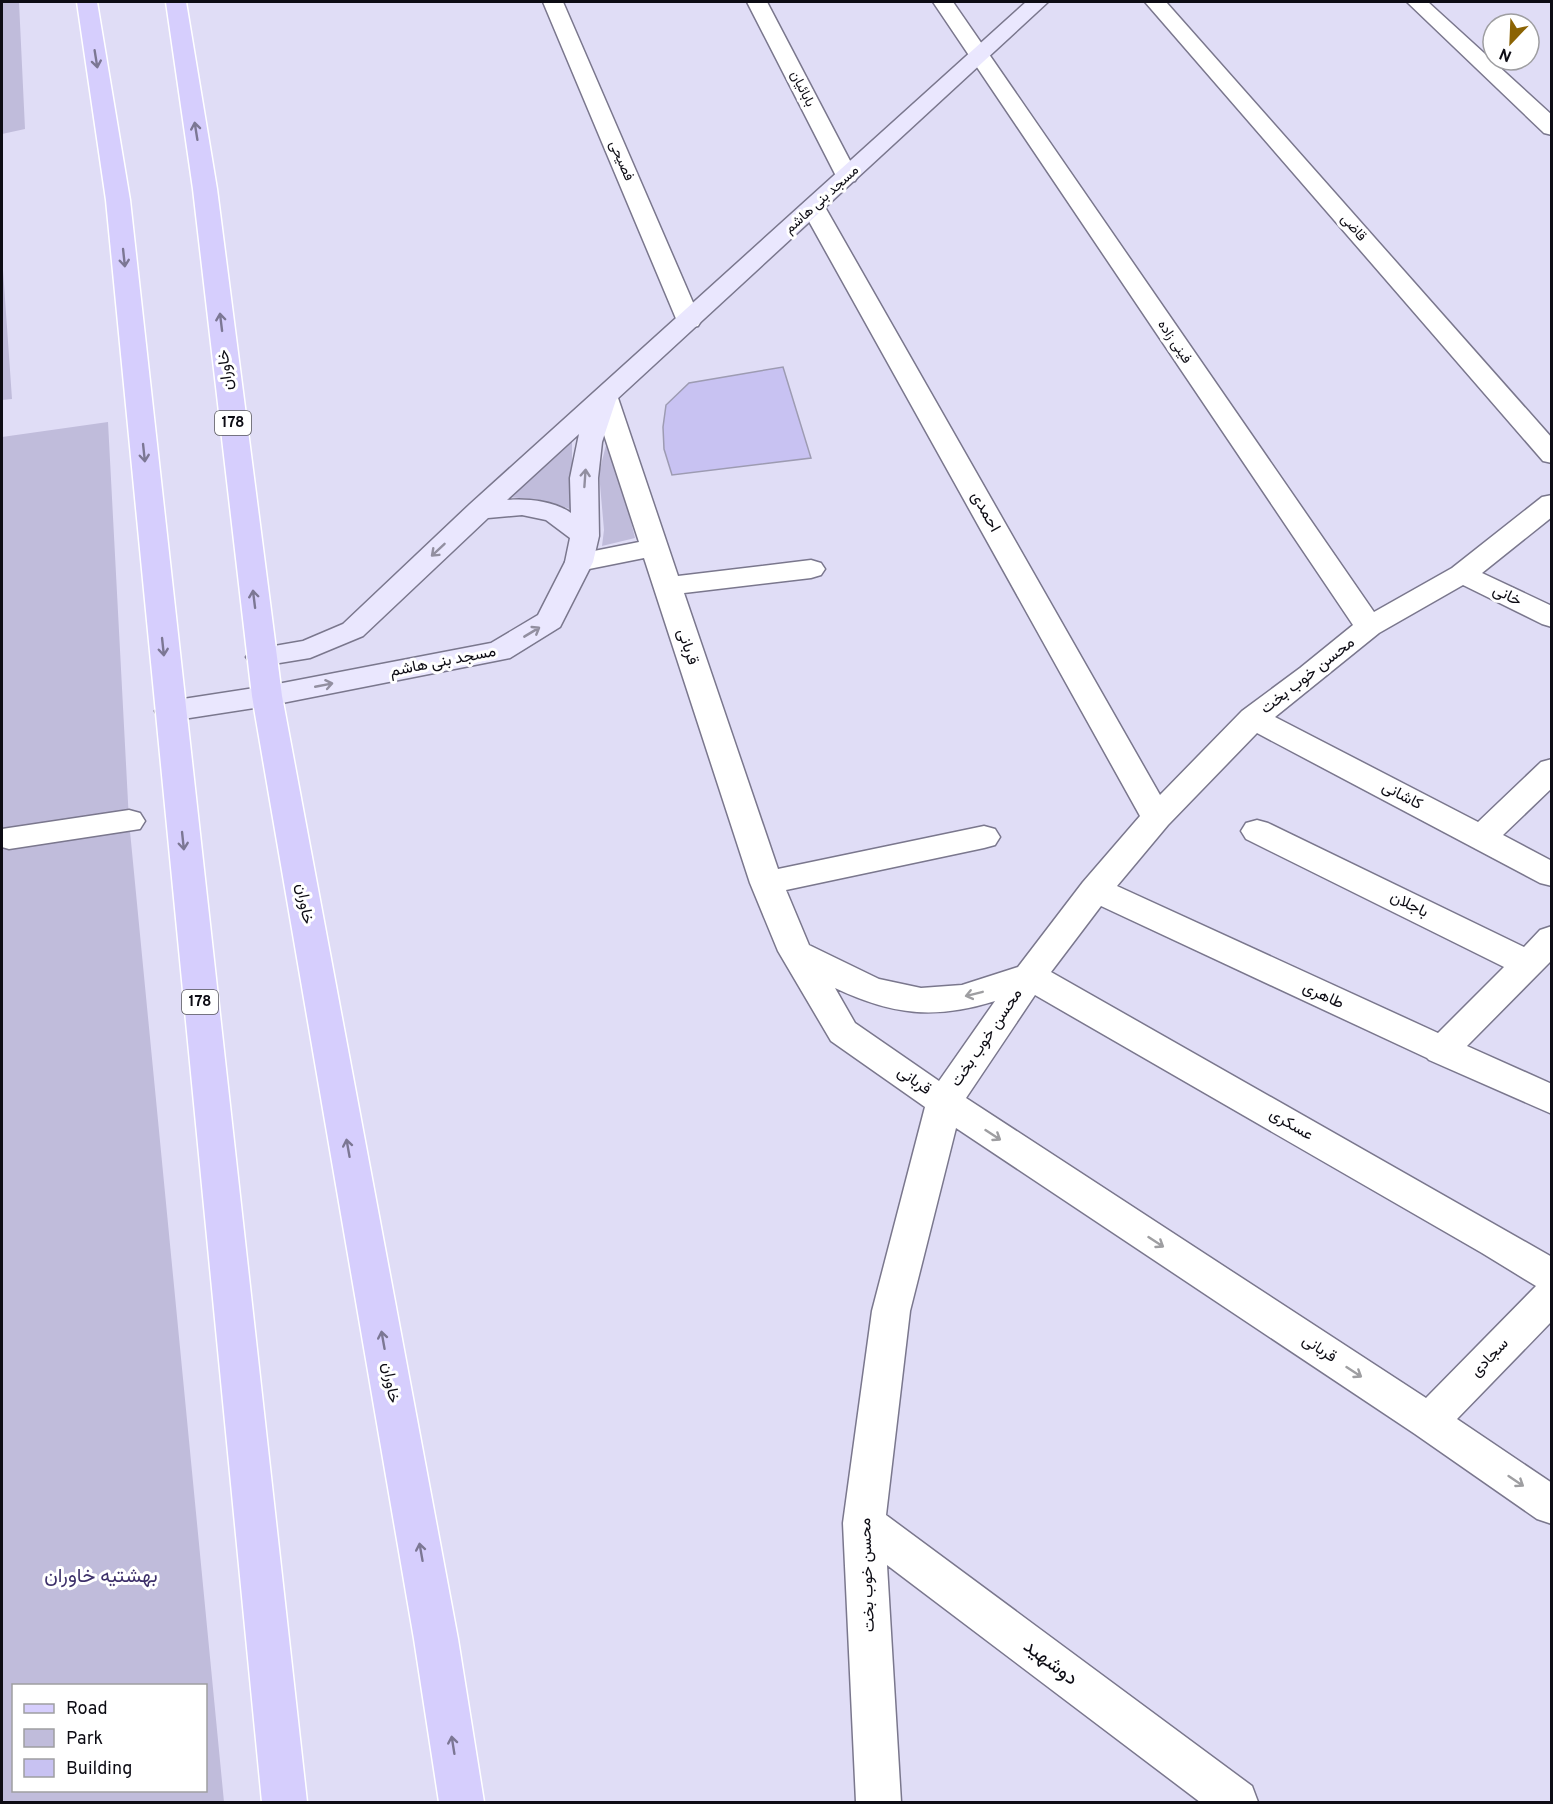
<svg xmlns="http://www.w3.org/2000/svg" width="1553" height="1804" font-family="Overpass,Vazirmatn,sans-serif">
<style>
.green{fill:#c0bcdb;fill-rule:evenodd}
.building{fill:#c8c2f2;stroke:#9d9bb2;stroke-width:1.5}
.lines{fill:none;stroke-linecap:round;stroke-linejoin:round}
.minor-casing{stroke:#7a778d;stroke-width:3}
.secondary-casing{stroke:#7a778d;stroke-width:3}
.primary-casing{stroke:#fff;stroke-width:3}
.minor{fill:#fff;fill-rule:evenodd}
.secondary{fill:#eae7fe;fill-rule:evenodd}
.primary{fill:#d6cefd;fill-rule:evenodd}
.oneway{stroke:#7c7794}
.oneway2{stroke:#928fa0}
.oneway3{stroke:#9e9ea1}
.labels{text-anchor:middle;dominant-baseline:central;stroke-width:6;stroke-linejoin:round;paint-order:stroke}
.far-street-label{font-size:14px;fill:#0d0c14;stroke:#fff}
.shield{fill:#fff;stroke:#56555a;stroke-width:1.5}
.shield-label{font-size:15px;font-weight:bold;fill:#0d0c14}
.street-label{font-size:16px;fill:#0d0c14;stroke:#fff}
.near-park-label{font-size:20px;fill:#3d306a;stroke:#fff}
.near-street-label{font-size:20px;fill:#0d0c14;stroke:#fff}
</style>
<rect width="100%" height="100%" fill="#e0ddf6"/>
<path class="green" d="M2 2H19L25 129 2 134Z
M2 270H3L12 399 2 400Z
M108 422 129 821 224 1802H2V437ZM14 1686H206V1790H14Z
M572 440V510C549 500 529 498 504 497Z
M606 445 621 482 635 538 602 546 604 530 599 473Z"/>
<path class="building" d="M783 367 811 458 672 475 664 449 663 427 666 405 689 383Z"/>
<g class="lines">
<g class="minor-casing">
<path id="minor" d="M543 2H563L701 321 698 326 689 328 680 326 677 321Z
M747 2H767L858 176 855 181 847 183 839 181 836 176Z
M933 2H953L1374 612 1452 568 1542 497 1552 495V517L1482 573 1552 606V627L1542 624 1463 585 1379 633 1275 717 1478 822 1541 762 1552 759V788L1503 835 1552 861V886L1540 883 1257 733 1168 825 1117 886 1438 1033 1504 967 1246 839 1241 831 1246 823 1257 820 1268 823 1524 947 1540 930 1552 926V960L1467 1046 1552 1084V1114L1429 1060 1427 1058 1101 906 1051 972 1552 1257V1321L1457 1419 1552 1483V1524L1537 1519 1415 1434 956 1128 910 1311 886 1515 1252 1786 1258 1802H1200L887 1565 901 1802H856L843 1523 872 1311 925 1107 831 1041 778 951 750 883 644 558 579 571 569 568 565 562 569 556 639 542 592 398 596 392 605 390 614 392 618 398 678 576 811 560 821 563 825 569 821 575 811 578 684 593 778 869 984 826 995 829 1000 837 995 845 984 848 786 890 809 945 879 979 921 988 962 985 1018 967 1083 882 1140 816 801 207 805 202 813 200 821 202 825 207 1160 795 1242 711 1300 668 1353 625ZM835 988C892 1015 934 1020 995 1001L939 1081 855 1023ZM1035 995 1482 1253 1536 1286 1426 1398 966 1098Z
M1145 2H1166L1552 438V463L1543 461Z
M1407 2H1428L1552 115V135L1544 133Z
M129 810 140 813 145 821 140 829 9 849 2 847V829Z"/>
</g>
<g class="secondary-casing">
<path id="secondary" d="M1026 2H1048L616 400 602 442 598 478 599 536 593 562 560 627 510 658 500 660 267 706 170 721 159 718 155 711 159 704 170 701 267 686 491 643 538 615 565 562 570 538 546 520 522 515 488 518 363 636 310 658 261 666 251 664 246 657 251 650 303 641 343 624 470 504ZM579 434 570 478 571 513C555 501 526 498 507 500Z"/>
</g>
<g class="primary-casing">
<path id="primary" d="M77 2H97L130 200 307 1802H262L106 200Z
M166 2H186L217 189 282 696 458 1639 484 1802H439L414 1639 252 696 193 189Z"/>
</g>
<use href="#minor" class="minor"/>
<use href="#secondary" class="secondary"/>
<use href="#primary" class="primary"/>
</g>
<defs><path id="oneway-shaft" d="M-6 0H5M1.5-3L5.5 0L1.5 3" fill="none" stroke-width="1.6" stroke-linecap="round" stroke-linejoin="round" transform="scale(1.5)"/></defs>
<g class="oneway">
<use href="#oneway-shaft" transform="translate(96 59) rotate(81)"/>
<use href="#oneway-shaft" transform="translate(196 131) rotate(-99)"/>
<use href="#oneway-shaft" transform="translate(124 258) rotate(84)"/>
<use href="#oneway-shaft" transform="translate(221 322) rotate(-97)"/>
<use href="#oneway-shaft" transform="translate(144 453) rotate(84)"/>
<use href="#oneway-shaft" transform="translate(254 599) rotate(-97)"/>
<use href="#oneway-shaft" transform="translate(163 647) rotate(84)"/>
<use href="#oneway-shaft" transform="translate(183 841) rotate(84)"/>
<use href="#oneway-shaft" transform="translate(348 1148) rotate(-100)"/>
<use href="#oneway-shaft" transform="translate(383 1340) rotate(-100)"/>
<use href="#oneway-shaft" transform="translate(421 1552) rotate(-100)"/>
<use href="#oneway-shaft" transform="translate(453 1745) rotate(-99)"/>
</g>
<g class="oneway2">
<use href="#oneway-shaft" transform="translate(585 478) rotate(-86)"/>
<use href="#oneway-shaft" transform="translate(438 550) rotate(137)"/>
<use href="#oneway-shaft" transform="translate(532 632) rotate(-31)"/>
<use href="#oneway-shaft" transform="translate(324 685) rotate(-11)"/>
</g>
<g class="oneway3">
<use href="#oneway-shaft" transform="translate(974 994) rotate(166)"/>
<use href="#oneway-shaft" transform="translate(993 1135) rotate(33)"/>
<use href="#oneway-shaft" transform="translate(1156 1242) rotate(33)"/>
<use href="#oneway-shaft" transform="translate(1354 1372) rotate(33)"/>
<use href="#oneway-shaft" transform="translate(1516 1481) rotate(34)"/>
</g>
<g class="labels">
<g class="far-street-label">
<text transform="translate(802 89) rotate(63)">بابائیان</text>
<text transform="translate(621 161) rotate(67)">فصیحی</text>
<text transform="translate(822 200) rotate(-42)">مسجد بنی هاشم</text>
<text transform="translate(1353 228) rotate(49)">قاضی</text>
<text transform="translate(1174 342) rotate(56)">فینی زاده</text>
</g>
<g class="shield">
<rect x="215" y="411" width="36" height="24" rx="4.5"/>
<rect x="182" y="990" width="36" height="24" rx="4.5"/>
</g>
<g class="shield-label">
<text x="233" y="423">178</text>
<text x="200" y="1002">178</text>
</g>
<g class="street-label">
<text transform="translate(226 370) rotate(-97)">خاوران</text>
<text transform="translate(985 512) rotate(61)">احمدی</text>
<text transform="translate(1507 596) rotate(26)">خانی</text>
<text transform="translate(687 647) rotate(72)">قربانی</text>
<text transform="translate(443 662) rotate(-11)">مسجد بنی هاشم</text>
<text transform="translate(1308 676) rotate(-38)">محسن خوب بخت</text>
<text transform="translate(1402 796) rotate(28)">کاشانی</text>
<text transform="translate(304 904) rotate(80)">خاوران</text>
<text transform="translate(1409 905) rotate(26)">باجلان</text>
<text transform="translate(1323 996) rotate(25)">طاهری</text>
<text transform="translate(987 1038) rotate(-56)">محسن خوب بخت</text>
<text transform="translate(914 1081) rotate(35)">قربانی</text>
<text transform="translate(1291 1125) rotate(30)">عسکری</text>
<text transform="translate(1319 1349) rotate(33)">قربانی</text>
<text transform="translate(1490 1358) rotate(-46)">سجادی</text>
<text transform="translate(390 1383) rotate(80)">خاوران</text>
<text transform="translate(868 1575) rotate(-92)">محسن خوب بخت</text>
</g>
<g class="near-park-label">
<text x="101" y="1577">بهشتیه خاوران</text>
</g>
<g class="near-street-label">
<text transform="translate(1050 1663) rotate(37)">دوشهید</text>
</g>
</g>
<rect width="1553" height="1804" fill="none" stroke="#0d0c14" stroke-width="6"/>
<rect x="12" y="1684" width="195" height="108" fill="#ffffff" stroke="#9e9ea1" stroke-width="1.5"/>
<rect x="24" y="1704" width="30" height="9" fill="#d6cefd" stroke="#9e9ea1" stroke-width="1.5"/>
<text x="66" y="1714" font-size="18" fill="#0d0c14">Road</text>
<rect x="24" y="1729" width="30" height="18" fill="#c0bcdb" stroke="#9e9ea1" stroke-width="1.5"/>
<text x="66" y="1744" font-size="18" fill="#0d0c14">Park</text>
<rect x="24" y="1759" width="30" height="18" fill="#c8c2f2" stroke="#9e9ea1" stroke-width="1.5"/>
<text x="66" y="1774" font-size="18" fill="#0d0c14">Building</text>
<g transform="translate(1511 42) rotate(203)"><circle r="28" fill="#ffffff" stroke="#9e9ea1" stroke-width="1.5"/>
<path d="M0-4.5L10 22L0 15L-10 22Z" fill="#8b6303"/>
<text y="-9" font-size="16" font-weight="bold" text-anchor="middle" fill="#0d0c14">N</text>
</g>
</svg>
